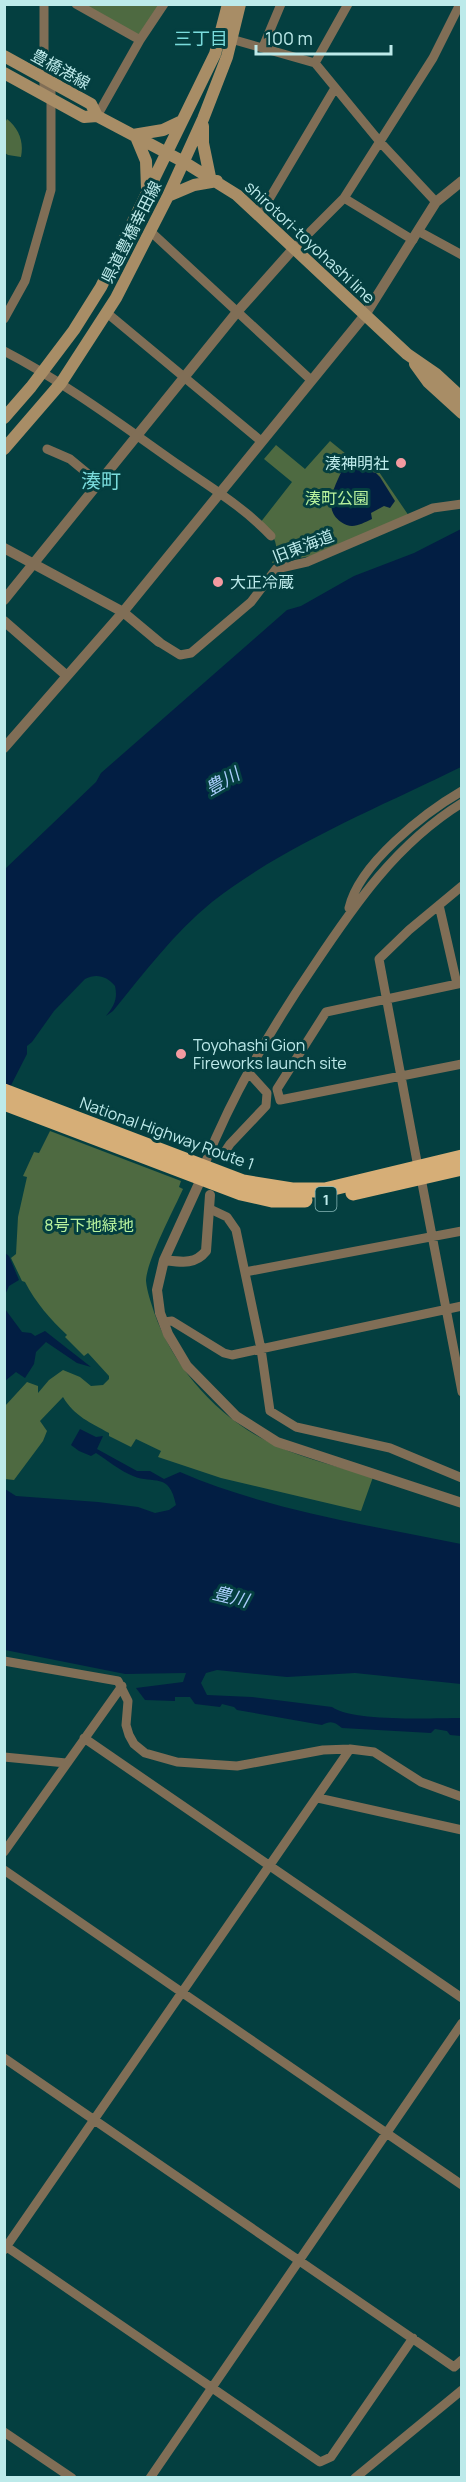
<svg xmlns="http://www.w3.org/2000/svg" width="466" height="2482" font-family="Manrope,'Noto Sans JP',sans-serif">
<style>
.green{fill:#4e6a41}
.water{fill:#021e43}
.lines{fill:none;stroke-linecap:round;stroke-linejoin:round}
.minor{stroke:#806e56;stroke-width:9}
.tertiary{stroke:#806e56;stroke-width:10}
.secondary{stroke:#a88d66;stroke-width:12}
.trunk{stroke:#d6ae77;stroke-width:15}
.poi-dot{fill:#f49aa0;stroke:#043f40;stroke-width:2}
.labels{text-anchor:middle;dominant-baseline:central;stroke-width:6;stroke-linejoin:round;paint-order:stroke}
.shield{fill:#043f40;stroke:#86b7b7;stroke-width:1.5}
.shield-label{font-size:15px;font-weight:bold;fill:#bdeaea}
.street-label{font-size:16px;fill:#bdeaea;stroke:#043f40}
.poi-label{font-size:16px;fill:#bdeaea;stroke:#043f40;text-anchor:start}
.park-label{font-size:16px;fill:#b9f39d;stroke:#043f40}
.neighbourhood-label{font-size:18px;fill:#7adbdc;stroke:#043f40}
.water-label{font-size:18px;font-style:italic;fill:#aacdfc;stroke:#043f40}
.quarter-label{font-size:20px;fill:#7adbdc;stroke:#043f40}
</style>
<rect width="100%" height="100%" fill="#043f40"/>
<path class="green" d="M81 5H161L140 34 136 35Z
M7 119C19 129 24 141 21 157L8 155 5 153V123Z
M330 441 346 454 379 472 409 516 311 556 272 563C281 546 275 535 260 523L292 482 264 459 276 445 305 469Z
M50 1131 181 1181 179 1187 183 1189C174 1209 146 1262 146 1281 147 1292 151 1302 154 1312 174 1370 222 1422 277 1446 307 1460 341 1467 373 1477L361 1511 221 1478 158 1457 161 1451 136 1439 131 1447 109 1436V1433C91 1423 74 1416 63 1397L40 1421 47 1431 43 1441 14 1480 5 1479V1406L27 1382 38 1386V1393L49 1380 63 1370 80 1377 91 1386 103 1385 109 1379V1376L88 1353 84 1356 65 1337 67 1335C50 1319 36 1303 25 1282L22 1281 11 1258 16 1254 18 1217 27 1177 23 1176 34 1152 39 1153Z"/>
<path class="water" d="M353 459 362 469 376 473 380 477 395 501 390 508 384 506 371 513 372 519C361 524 352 530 341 522 321 508 336 484 344 466L347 461Z
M461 529V767C380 807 283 846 212 902 174 933 144 973 113 1011L106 1016C114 1006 118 999 115 986 107 976 96 973 85 979L54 1011 32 1042 27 1046V1054L5 1097V869L96 782 101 773 287 610 301 606 354 576 414 553Z
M5 1253 9 1256 19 1280 9 1286 5 1295Z
M5 1309 22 1332 31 1333 35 1336 45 1331 91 1367 77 1363 46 1342 36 1352 34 1364 25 1378 16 1372 5 1381Z
M80 1429 96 1437 103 1436 97 1449 137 1471H150L164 1479 180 1472C268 1510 367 1525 461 1544V1684L355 1673 287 1677 217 1670 206 1673 201 1683 207 1695 252 1697 332 1707C353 1722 433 1718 461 1718V1736L450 1735 447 1731 435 1729 431 1733 342 1728C335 1722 331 1720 322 1725L237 1710 234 1707 222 1704 220 1707 195 1704 190 1697H175V1701L145 1700 136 1688 183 1682 186 1673 125 1674 5 1650V1489L16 1496 98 1502 138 1507 155 1513 169 1510 176 1505C169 1471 154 1485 133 1476 120 1471 107 1460 96 1453L91 1456 79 1451 71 1445Z"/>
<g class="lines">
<path class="minor" d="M76 4 140 40
M231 39 315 63 380 142 436 202
M263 47 281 4
M315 63 348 4
M44 95V4
M97 116 140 40 164 4
M344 198 413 240
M257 212 268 201 335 88
M150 231 311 380
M418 231 462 255
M294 248 344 198 433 58 460 4
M107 313 261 441
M4 319 25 281 51 190V83
M4 351C66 383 123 426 180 466 210 487 245 508 271 536
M47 449 70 459 99 483
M159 642 180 655 191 653 251 602 276 569 307 562 433 508 462 504
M439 905 457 984
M349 908C359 864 424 813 462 791
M462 983 326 1012 277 1089 280 1100 462 1064
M222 1156 230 1144 266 1106 267 1093 248 1072
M204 1166C232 1095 270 1030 313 967 355 904 396 844 462 803
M418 1167 379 959 409 930 462 886
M421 1178 462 1392
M210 1209 227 1217 236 1230 261 1349 270 1411 296 1427 390 1448 462 1478
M245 1272 462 1231
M164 1322 172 1321 224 1353 232 1355 462 1306
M4 1661 118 1681 128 1701 126 1725 129 1735 134 1744 145 1753 177 1762 237 1766 323 1750 350 1749 374 1752 421 1782 462 1797
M84 1738 462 1998
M4 1757 66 1763
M318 1798 462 1830
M4 1852 122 1686
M4 1870 462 2185
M4 2058 454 2367 462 2360
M4 2245 320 2462 331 2457 413 2338
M4 2250 350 1749
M4 2432 72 2478
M150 2478 462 2023
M355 2478 462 2390"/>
<path class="tertiary" d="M4 548 123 612 159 642
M4 600 237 312 294 248
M4 621 67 676
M4 748 123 612 365 315 436 202 462 181
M201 1179 164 1260 157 1290 160 1313 168 1334 187 1366 236 1416 277 1442 462 1503
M164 1260C181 1262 195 1265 206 1251L210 1195"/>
<path class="secondary" d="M4 56 91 104 97 116
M4 73 84 117 97 116 184 162 237 195 407 354 436 374 462 398
M203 126V143L210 177
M133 135 163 130 182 121
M136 137 146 161 147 189
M168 196 194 185 217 181
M415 364 428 382 462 413
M4 418 31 387 74 330 101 287 215 54 228 4
M4 449 61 383 116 298 168 196 203 119 227 57 240 4"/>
<path class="trunk" d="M4 1091 243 1182 292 1190H325L462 1157
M4 1103 241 1193 272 1200H305
M353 1193 462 1168"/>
</g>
<g class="poi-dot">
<circle cx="401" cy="463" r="6"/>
<circle cx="218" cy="582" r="6"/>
<circle cx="181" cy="1054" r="6"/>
</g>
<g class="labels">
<rect class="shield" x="315.5" y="1187" width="21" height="24" rx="4.5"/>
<g class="shield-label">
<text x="326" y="1199">1</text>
</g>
<g class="street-label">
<text transform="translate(61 69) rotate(29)">豊橋港線</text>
<text transform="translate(131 232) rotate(-63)">県道豊橋幸田線</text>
<text transform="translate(310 242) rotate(43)">shirotori-toyohashi line</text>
<text transform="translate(303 546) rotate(-21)">旧東海道</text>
<text transform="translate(167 1133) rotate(20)">National Highway Route 1</text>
</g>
<g class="poi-label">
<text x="389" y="463" text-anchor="end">湊神明社</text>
<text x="230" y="582">大正冷蔵</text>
<text x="193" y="1045">Toyohashi Gion<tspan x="193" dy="18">Fireworks launch site</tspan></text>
</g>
<g class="park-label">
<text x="337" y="498">湊町公園</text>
<text x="89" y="1225">8号下地緑地</text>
</g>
<g class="neighbourhood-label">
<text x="201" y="38">三丁目</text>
</g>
<g class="water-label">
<text transform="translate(222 781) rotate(-30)">豊川</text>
<text transform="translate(231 1596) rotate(14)">豊川</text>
</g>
<g class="quarter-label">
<text x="101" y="480">湊町</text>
</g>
</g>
<rect width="466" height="2482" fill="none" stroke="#bdeaea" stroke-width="12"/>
<path d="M256 45v9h135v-9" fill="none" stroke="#bdeaea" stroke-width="3"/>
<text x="265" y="45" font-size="18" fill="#bdeaea" stroke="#043f40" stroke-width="4.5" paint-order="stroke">100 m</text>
</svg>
